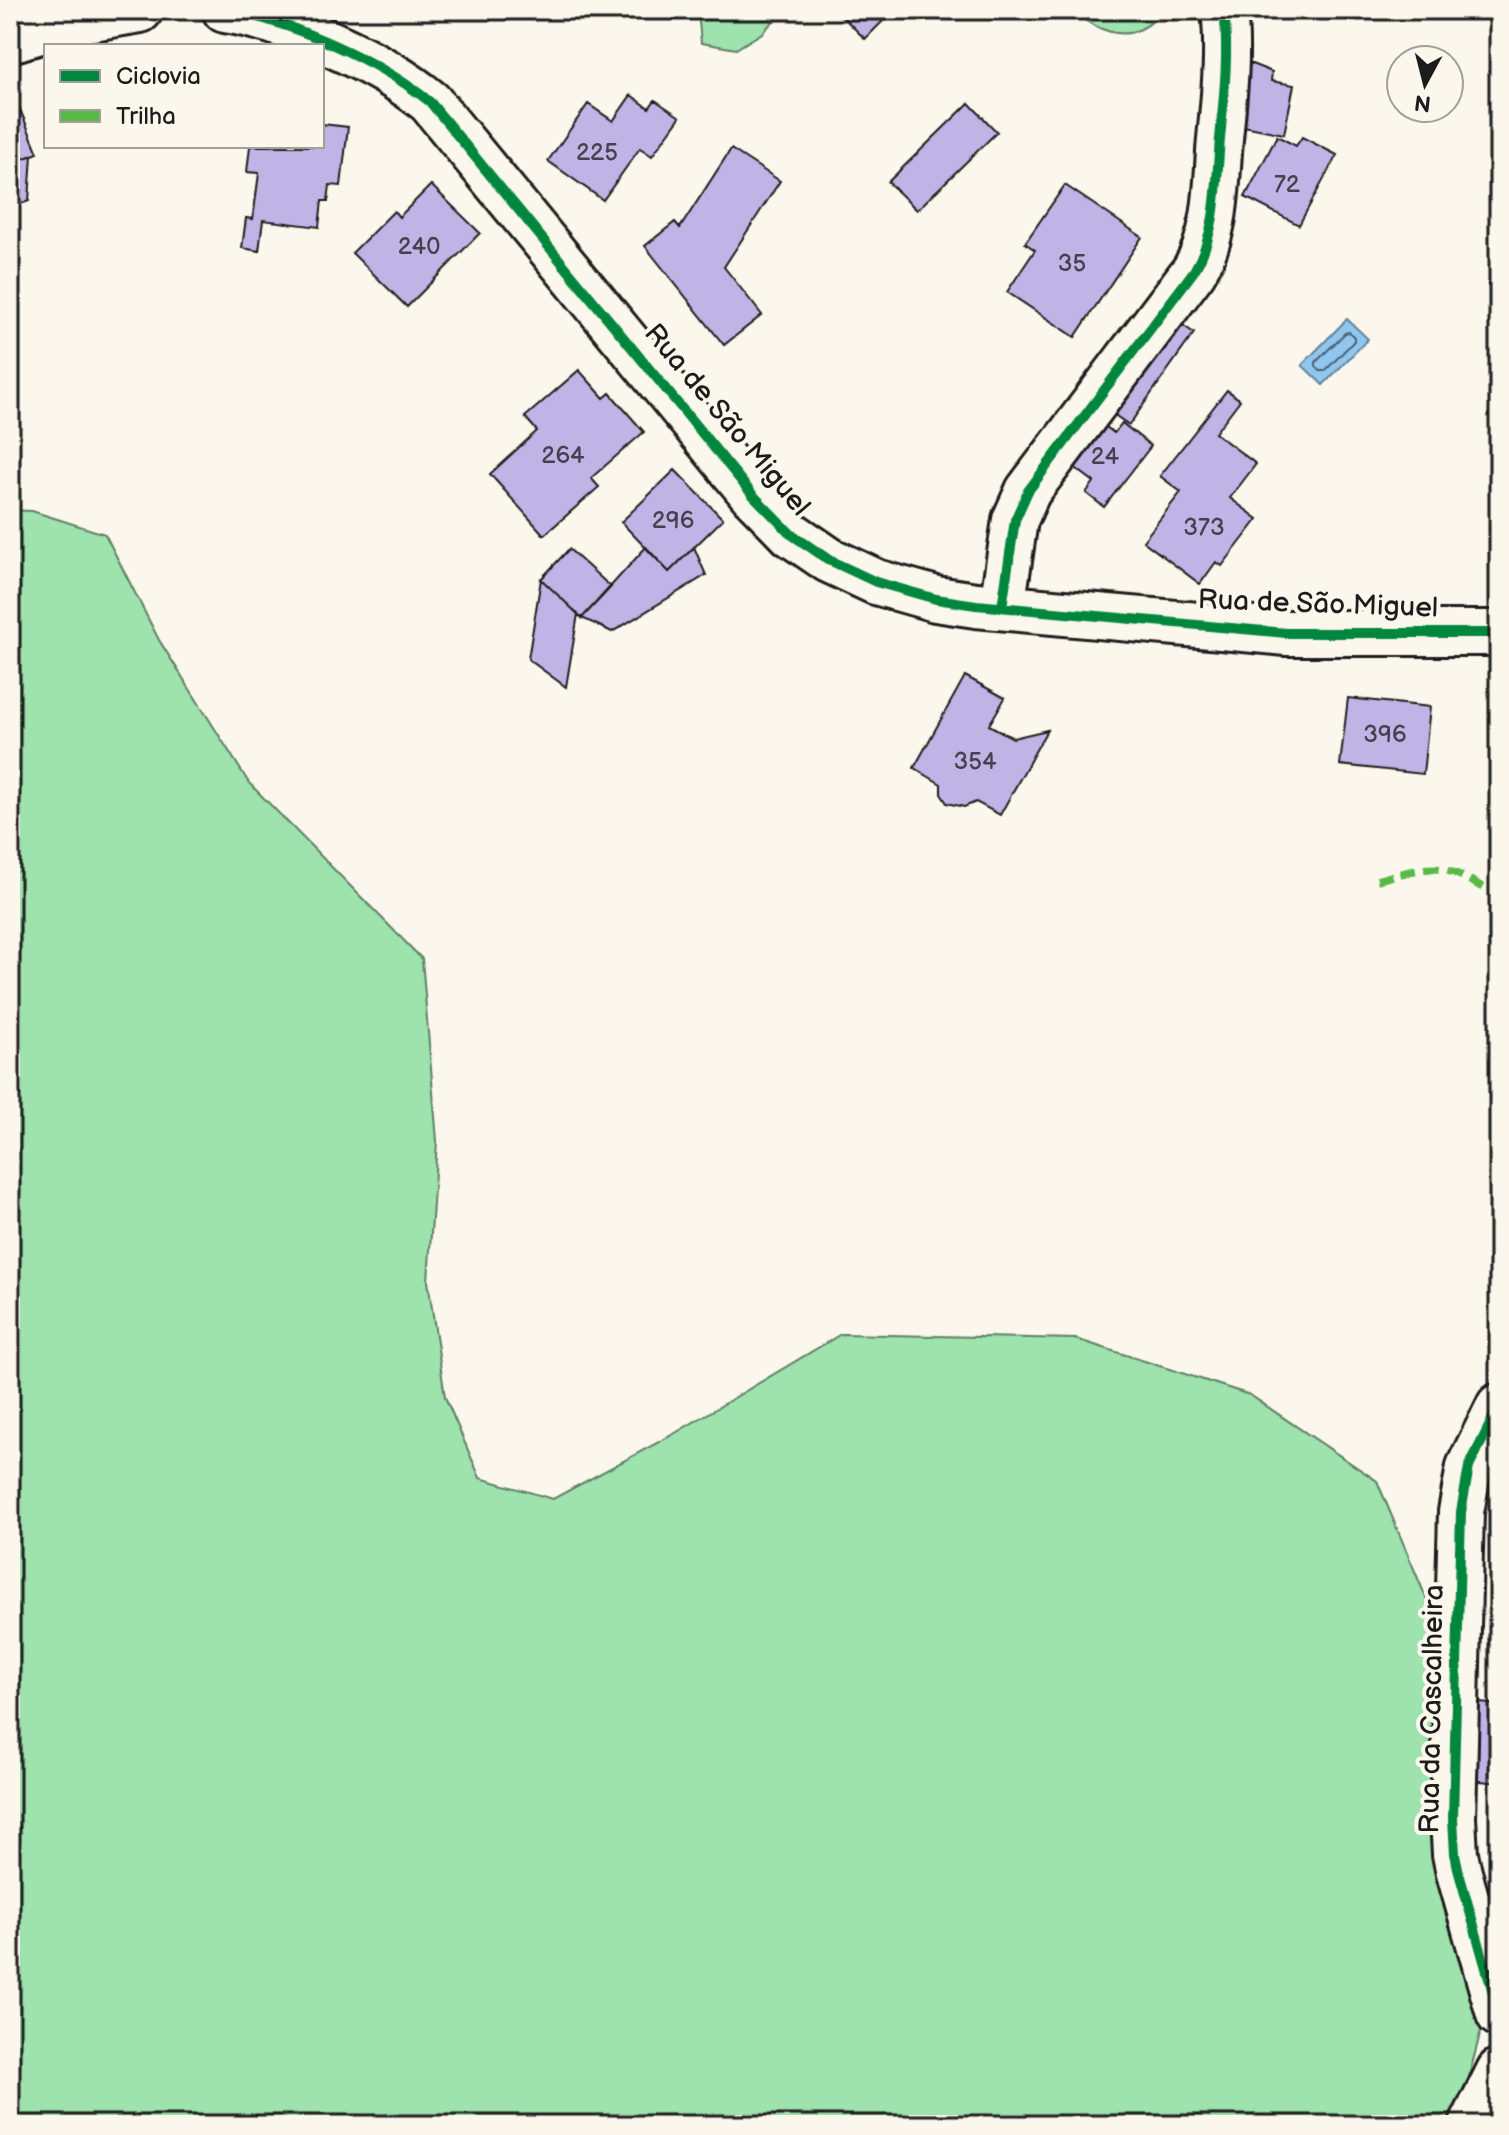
<svg xmlns="http://www.w3.org/2000/svg" width="1509" height="2135" font-family="'Balsamiq Sans',sans-serif">
<style>
.green{fill:#9ee2ad;stroke:#5d7f64;stroke-width:2}
.water{fill:#91c7ef;stroke:#62839b;stroke-width:2}
.lines{fill:none;stroke-linecap:round;stroke-linejoin:round}
.shore{stroke:#4b6070;stroke-width:2}
.building{fill:#bfb4e5;stroke:#1c1c1c;stroke-width:2}
.minor-casing{stroke:#1c1c1c;stroke-width:50}
.minor{stroke:#fbf7ec;stroke-width:44}
.quiet{stroke:#58b947;stroke-width:8;stroke-dasharray:16 8;stroke-linecap:butt}
.cycleway-casing{stroke:#fbf7ec;stroke-width:15}
.cycleway{stroke:#00873e;stroke-width:10}
.labels{text-anchor:middle;dominant-baseline:central;stroke-width:8;stroke-linejoin:round;paint-order:stroke}
.number-label{font-size:24px;fill:#45424e}
.street-label{font-size:28px;fill:#1c1c1c;stroke:#fbf7ec}
</style>
<rect width="100%" height="100%" fill="#fbf7ec"/>
<filter id="ink" filterUnits="userSpaceOnUse"><feTurbulence type="fractalNoise" baseFrequency=".0125" numOctaves="2"/><feDisplacementMap in="SourceGraphic" scale="16" xChannelSelector="R" yChannelSelector="G"/><feConvolveMatrix kernelMatrix="1 2 1 2 8 2 1 2 1" color-interpolation-filters="sRGB"/></filter>
<g filter="url(#ink)">
<path class="green" d="M698 10H784L762 33 736 49 701 43Z
M1075 10H1164C1143 34 1124 40 1095 26 1086 21 1081 18 1075 10Z
M10 510 32 511 105 534 159 640 249 783 422 959 437 1141 428 1281 445 1397 480 1478 553 1499 672 1435 841 1334 1076 1339 1250 1395 1377 1481 1430 1607 1446 1748 1485 2015 1462 2103 1449 2125H10Z"/>
<path class="water" d="M1347 319 1368 339 1323 385 1302 365Z"/>
<g class="lines">
<path class="shore" d="M1349 332 1354 337V341L1325 371H1320L1316 366V362L1345 333Z"/>
</g>
<path class="building" d="M836 10H894L865 39Z
M1239 59 1272 72 1271 81 1294 85 1284 134 1229 123Z
M10 90H12L38 153 10 164Z
M631 95 649 108 655 100 680 117 652 156 640 148 603 200 548 161 588 104 613 121Z
M969 103 997 132 917 210 888 182Z
M322 124 348 127 341 186 330 185 328 201H322L319 227 263 220 259 251 242 248 246 218 253 219 259 173 247 172 250 146H322Z
M1277 136 1296 146 1302 137 1337 155 1299 225 1245 197Z
M731 149 780 181 724 267 762 315 724 345 645 246 675 222 680 228Z
M32 155 29 201 10 208V164Z
M431 185 480 233 407 307 352 253 394 211 399 217Z
M1065 185 1142 237 1075 337 1007 292 1035 250 1025 243Z
M1171 317 1194 333 1129 425 1106 409Z
M579 370 604 398 610 393 644 432 591 478 599 487 544 535 490 474 537 431 525 417Z
M1227 390 1240 400 1215 433 1256 464 1230 498 1258 519 1222 566 1216 562 1200 584 1143 541 1181 492 1160 476Z
M1096 419 1114 433 1122 423 1151 446 1104 507 1086 493 1094 482 1065 460Z
M675 470 723 519 669 572 621 522Z
M646 547 669 572 694 547 706 575 612 632 582 618Z
M569 549 611 587 582 618 541 579Z
M541 579 578 614 566 687 528 659Z
M965 676 1005 698 989 725 1013 738 1047 730 1000 815 976 802 964 807 947 803 941 794V784L914 768Z
M1348 698 1430 707 1423 774 1340 765Z
M1480 1703 1499 1705V1783L1471 1780Z"/>
<g class="lines">
<g class="minor-casing">
<path id="minor" d="M225 10C288 20 380 61 430 102L752 494 791 534 829 560 876 582 936 599 976 605 1287 633H1499
M10 40 74 21 140 10
M1002 607 1015 520 1028 491 1194 271C1218 231 1216 184 1220 139 1224 96 1229 53 1224 10
M1499 1406 1469 1467 1461 1512 1453 1818 1455 1854 1459 1873 1499 2014
M1472 2125 1499 2071"/>
</g>
<use href="#minor" class="minor"/>
<path class="quiet" d="M1377 880C1443 862 1440 863 1499 897"/>
<g class="cycleway-casing">
<path id="cycleway" d="M225 10C288 20 380 61 430 102L752 494 791 534 829 560 876 582 936 599 976 605 1287 633H1499
M1002 607 1015 520 1028 491 1194 271C1218 231 1216 184 1220 139 1224 96 1229 53 1224 10
M1499 1406 1469 1467 1461 1512 1453 1818 1455 1854 1459 1873 1499 2014"/>
</g>
<use href="#cycleway" class="cycleway"/>
</g>
</g>
<g class="labels">
<g class="number-label">
<text x="597" y="152">225</text>
<text x="1287" y="184">72</text>
<text x="419" y="246">240</text>
<text x="1072" y="263">35</text>
<text x="563" y="455">264</text>
<text x="1105" y="456">24</text>
<text x="673" y="520">296</text>
<text x="1204" y="527">373</text>
<text x="1385" y="734">396</text>
<text x="975" y="761">354</text>
</g>
<g class="street-label">
<text transform="translate(727 420) rotate(50)">Rua de São Miguel</text>
<text transform="translate(1318 604) rotate(2)">Rua de São Miguel</text>
<text transform="translate(1432 1709) rotate(-89)">Rua da Cascalheira</text>
</g>
</g>
<rect width="1509" height="2135" fill="none" stroke="#fbf7ec" stroke-width="40"/>
<rect x="20" y="20" width="1469" height="2095" fill="none" stroke="#1c1c1c" stroke-width="3" filter="url(#ink)"/>
<rect x="44" y="44" width="280" height="104" fill="#fbf7ec" stroke="#a29f99" stroke-width="2"/>
<rect x="60" y="70" width="40" height="12" fill="#00873e" stroke="#a29f99" stroke-width="2"/>
<text x="116" y="84" font-size="24" fill="#1c1c1c">Ciclovia</text>
<rect x="60" y="110" width="40" height="12" fill="#58b947" stroke="#a29f99" stroke-width="2"/>
<text x="116" y="124" font-size="24" fill="#1c1c1c">Trilha</text>
<g transform="translate(1425 84) rotate(187)"><circle r="38" fill="#fbf7ec" stroke="#a29f99" stroke-width="2"/>
<path d="M0-6L14 30L0 20L-14 30Z" fill="#1c1c1c"/>
<text y="-12" font-size="22" font-weight="bold" text-anchor="middle" fill="#1c1c1c">N</text>
</g>
</svg>
